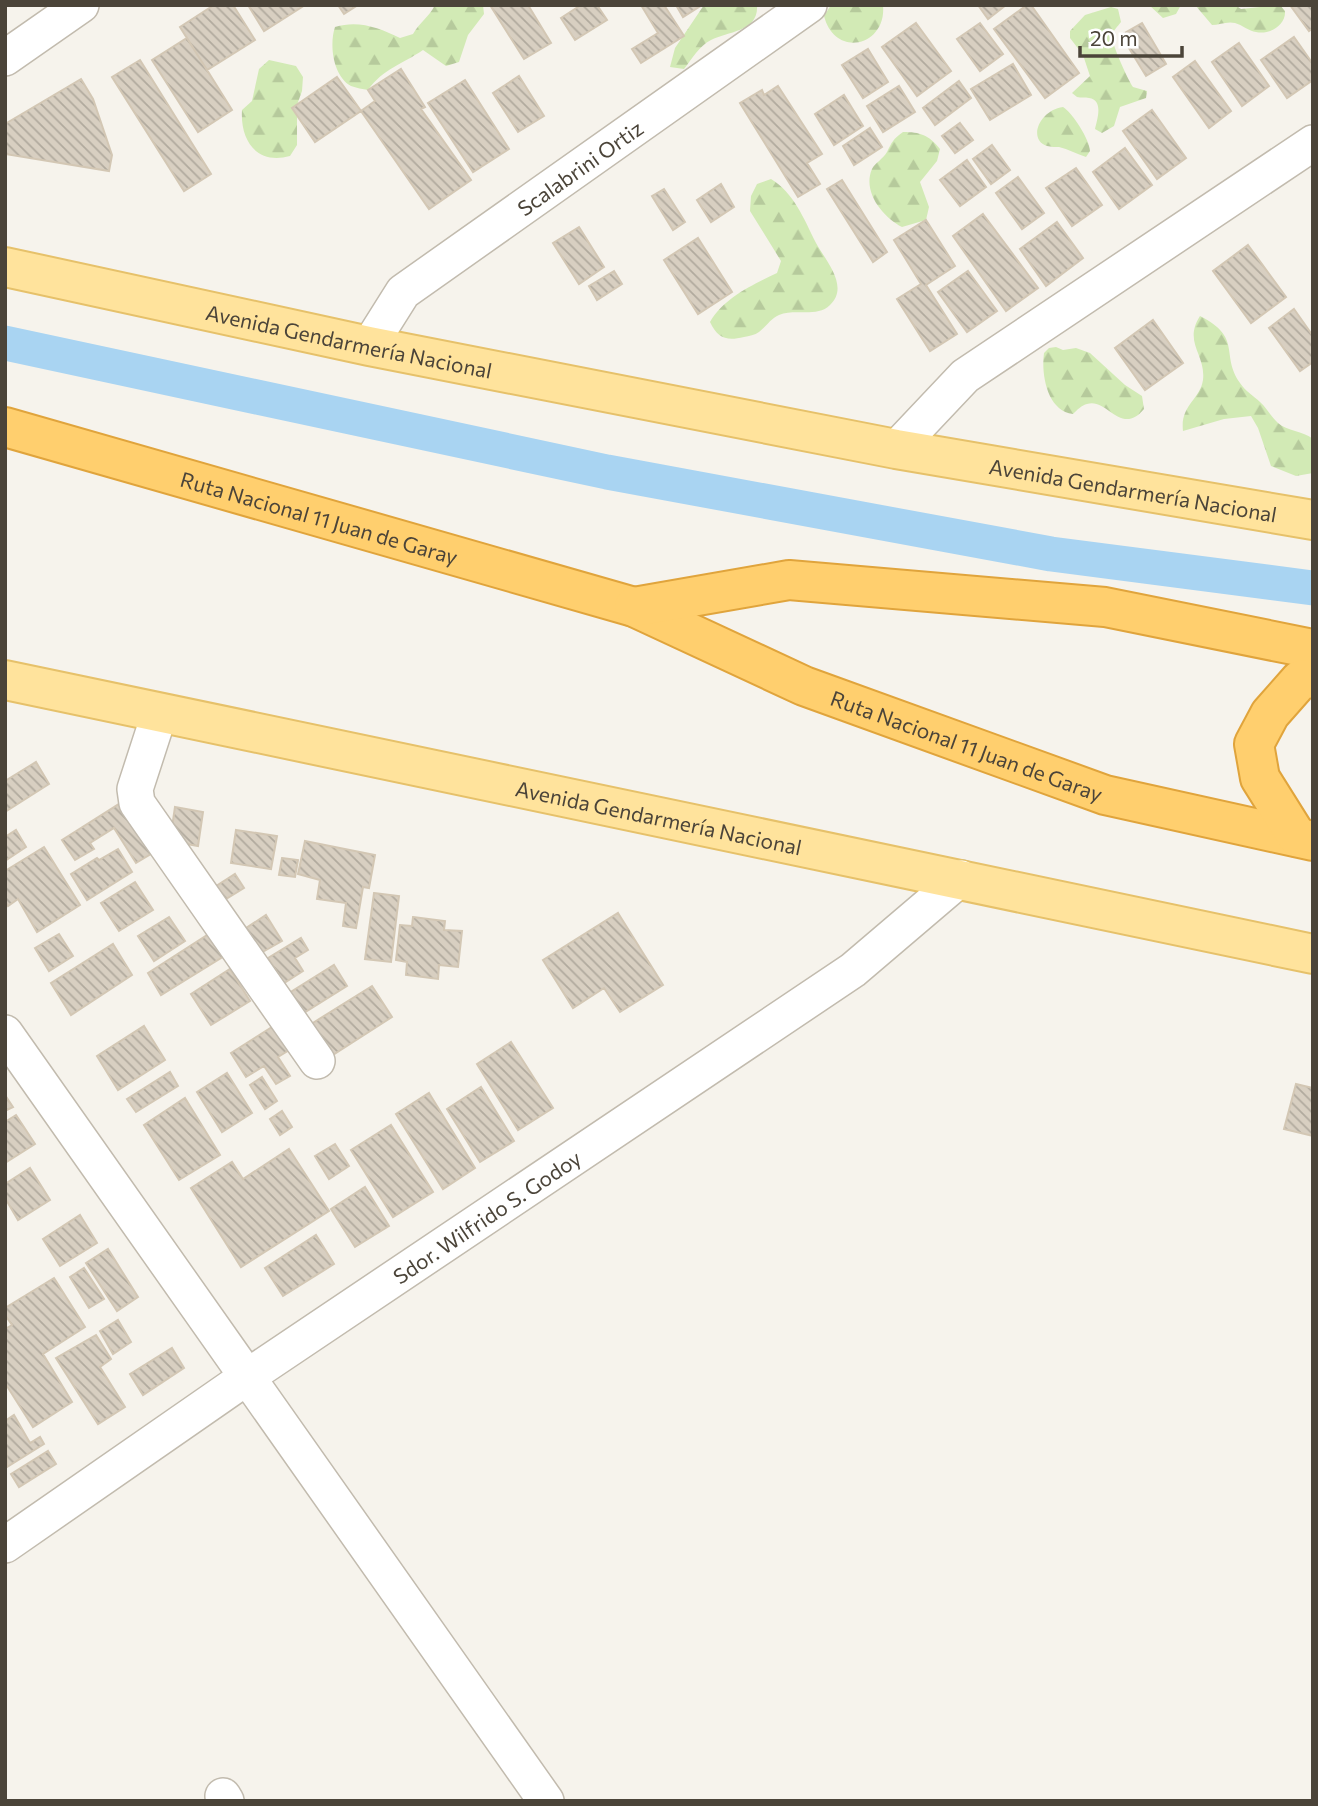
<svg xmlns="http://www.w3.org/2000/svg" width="1318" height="1806" font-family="Commissioner,sans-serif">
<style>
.forest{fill:url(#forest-firs)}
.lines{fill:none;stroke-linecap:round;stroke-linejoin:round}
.canal{stroke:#a9d4f2;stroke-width:35}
.building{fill:url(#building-back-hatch);stroke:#d3c7b4;stroke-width:2}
.minor-casing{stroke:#c2bbae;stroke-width:38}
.major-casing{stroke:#e6c16a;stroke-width:42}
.highway-casing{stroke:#e0a43c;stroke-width:42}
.minor{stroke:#fff;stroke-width:35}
.major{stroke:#ffe39c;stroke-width:38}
.highway{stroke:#ffcf6e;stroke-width:38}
.labels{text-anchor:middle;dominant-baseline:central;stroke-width:6;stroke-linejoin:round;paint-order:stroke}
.street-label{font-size:21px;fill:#4b4439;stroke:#fff}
</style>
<defs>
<pattern id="forest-firs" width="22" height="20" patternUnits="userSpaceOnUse" patternTransform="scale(1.75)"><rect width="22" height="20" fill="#d2eab5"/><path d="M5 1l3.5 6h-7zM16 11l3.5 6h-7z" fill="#b6ca9c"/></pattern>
<pattern id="building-back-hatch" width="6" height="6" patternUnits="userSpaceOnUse" patternTransform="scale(1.75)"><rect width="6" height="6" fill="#d8cfc1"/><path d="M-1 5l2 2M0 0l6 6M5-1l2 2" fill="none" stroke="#b1aa9e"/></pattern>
</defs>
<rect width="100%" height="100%" fill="#f6f3ec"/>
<path class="forest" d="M435 5H483L484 14 468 35 459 62 446 66 423 50C401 65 384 68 368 90 363 89 356 88 351 86 333 76 329 45 335 27 359 20 379 28 400 38L413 34C420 22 429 17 435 5Z
M704 5H757C759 32 728 31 711 40 699 46 692 59 684 69L670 67 675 48Z
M831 5H883C887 46 835 59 824 16Z
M1149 5H1181L1176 14 1163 18Z
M1195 5H1235L1241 9 1280 5 1285 11C1286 25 1270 35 1256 32 1249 31 1242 25 1235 23 1227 21 1219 25 1212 25Z
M1111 7 1118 9 1121 22C1118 26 1113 31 1112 35 1111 43 1128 80 1133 87L1147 91 1146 98 1120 107 1114 126 1102 133 1095 129C1097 120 1104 100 1089 98 1085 97 1081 98 1077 97L1072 93 1090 76 1083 55 1070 38V31L1085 15Z
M269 60 296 66 303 77 302 91 297 105V145L290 156C257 165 240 141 242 110L252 101 259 69Z
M1063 107C1072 112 1090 140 1090 151L1086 157C1077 154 1068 149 1059 147 1055 147 1051 147 1047 146 1027 139 1040 110 1063 107Z
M903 132C920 132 929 135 940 149L937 161 920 182 929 207 926 220 902 227C883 217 862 192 872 169 875 163 883 159 887 152 892 142 893 139 903 132Z
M771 179C794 193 804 219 816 243 825 260 850 286 830 305 817 318 795 308 779 315 771 318 766 327 759 332 755 335 749 336 744 337 727 341 718 339 710 322 724 298 752 285 777 273L781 261 750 211 751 196 757 184Z
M1200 316C1243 338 1220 354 1240 383 1245 391 1254 396 1260 402 1267 408 1271 417 1278 423 1287 431 1303 431 1313 439V473L1296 476 1271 466 1258 428 1251 416 1224 419 1183 431C1180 405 1200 400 1203 380 1206 354 1183 343 1200 316Z
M1056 347 1063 350 1076 348 1090 353 1125 385 1142 396 1144 409C1121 437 1107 397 1087 404 1082 405 1077 410 1073 414 1047 411 1041 374 1044 353L1049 348Z"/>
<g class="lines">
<path class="canal" d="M5 343 607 472 1051 554 1313 588"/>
</g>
<path class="building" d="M214 5H233L255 40 207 70 180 27Z
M248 5H305L264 31Z
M338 5H358L344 14Z
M490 5H528L551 43 524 59Z
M581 5H597L607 20 575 40 561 18Z
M641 5H664L684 36 641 63 632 49 658 33Z
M676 5H702L683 17Z
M978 5H1006L988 19Z
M1027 5H1031L1079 73 1045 98 994 29Z
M1290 5H1313V28L1309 31Z
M916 23 951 71 917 96 882 47Z
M980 23 1003 54 980 71 957 39Z
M1142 23 1166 64 1146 76 1121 35Z
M1294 37 1313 64V80L1287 98 1261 60Z
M187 38 232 110 198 132 152 60Z
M1239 43 1269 86 1242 106 1212 62Z
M868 49 888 82 863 98 842 65Z
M140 60 211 174 184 191 112 77Z
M1195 61 1231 111 1209 128 1173 77Z
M1013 64 1031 95 990 120 971 89Z
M401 69 425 107 421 109 471 180 429 209 361 111 375 101 368 90Z
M519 76 544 116 518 132 493 93Z
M337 77 361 111 315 142 292 108Z
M81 79 93 99 112 155 109 171 5 154V124Z
M465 80 509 149 473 172 428 103Z
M959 81 971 98 935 125 923 108Z
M778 86 822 154 807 163 820 184 798 197 740 103 762 90 764 95Z
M899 86 915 112 883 132 867 106Z
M844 95 863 126 834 145 815 114Z
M1152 110 1186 158 1157 179 1123 131Z
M960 123 973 140 955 153 942 136Z
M870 128 882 147 854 165 843 146Z
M992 145 1010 170 991 184 973 159Z
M1125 148 1152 185 1119 209 1093 172Z
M967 160 986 187 960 206 940 180Z
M1076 168 1102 205 1072 226 1046 188Z
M1018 177 1044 213 1022 229 996 193Z
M842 180 887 252 873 262 827 189Z
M721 184 734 207 711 222 697 200Z
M664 189 685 222 673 230 652 196Z
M983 214 1038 288 1006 311 953 236Z
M926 220 955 266 926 285 957 334 930 351 897 299 921 284 894 240Z
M1057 222 1083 258 1046 286 1020 249Z
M579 227 604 267 579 284 553 243Z
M698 238 732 292 698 314 664 260Z
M1248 245 1286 297 1251 323 1213 271Z
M614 271 622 284 597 300 589 286Z
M968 271 997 311 967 332 938 292Z
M1294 309 1313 336V362L1300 371 1269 328Z
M1153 320 1183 363 1145 390 1115 348Z
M36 762 49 784 5 812V781Z
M119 804 151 854 136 863 114 828 90 843 94 849 75 860 62 840Z
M175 807 203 812 198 846 170 841Z
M16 830 26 847 5 861V837Z
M236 830 277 836 271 869 231 863Z
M305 841 375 855 369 888 363 887 356 928 343 926 346 903 317 899 320 880 298 874Z
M44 847 80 905 37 932 18 899 8 906 5 901V871Z
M118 849 132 872 87 900 71 874 97 858 99 860Z
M282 858 298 860 295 877 279 875Z
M235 874 244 888 221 902 213 888Z
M135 882 153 910 119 931 101 903Z
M374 893 399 896 391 962 365 959Z
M618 913 663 985 620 1012 604 988 573 1008 543 960Z
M266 915 282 941 259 954 243 930Z
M169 917 185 941 154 961 138 936Z
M413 917 445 921 444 930 462 931 458 967 439 965 438 979 406 975 407 962 396 960 400 925 412 926Z
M212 932 226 955 161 995 148 973Z
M59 934 73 956 49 971 35 948Z
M301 938 308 950 295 958 303 971 284 983 268 958Z
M113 944 132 975 71 1015 51 983Z
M334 965 347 986 302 1014 289 993Z
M230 969 250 1001 211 1025 191 994Z
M372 986 392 1017 328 1058 308 1026Z
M275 1025 291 1049 278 1057 290 1076 276 1084 264 1066 246 1077 231 1053Z
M144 1026 165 1060 118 1090 97 1056Z
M511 1042 553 1108 518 1130 477 1064Z
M170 1072 178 1086 136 1112 127 1099Z
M227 1073 252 1113 222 1132 197 1092Z
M262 1077 277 1101 265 1109 250 1085Z
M1296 1084 1313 1088V1136L1284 1129Z
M481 1087 514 1141 480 1162 447 1109Z
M429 1093 475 1168 443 1189 396 1114Z
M5 1095 13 1107 5 1111Z
M185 1098 220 1155 179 1180 144 1125Z
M282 1111 292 1127 280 1135 270 1119Z
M16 1115 35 1144 5 1163V1122Z
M391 1125 433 1192 393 1217 351 1150Z
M335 1144 349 1166 329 1179 315 1156Z
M289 1149 329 1211 241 1267 191 1188 232 1162 243 1179Z
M30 1168 50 1200 18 1220 5 1198V1184Z
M365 1187 389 1226 355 1247 331 1209Z
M80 1215 97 1243 60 1266 43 1239Z
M316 1235 334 1264 283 1296 265 1268Z
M108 1249 138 1297 117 1311 86 1263Z
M84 1268 104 1299 89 1308 70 1277Z
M54 1278 85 1327 43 1354 72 1402 33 1427 5 1383V1329L12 1325 5 1315V1308Z
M118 1320 131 1342 113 1354 100 1331Z
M96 1335 111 1359 100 1367 125 1407 98 1424 56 1358Z
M172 1348 184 1368 143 1395 130 1374Z
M14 1415 30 1443 40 1437 44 1444 7 1467 5 1421Z
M48 1451 56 1464 19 1487 11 1474Z"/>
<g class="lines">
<g class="minor-casing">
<g id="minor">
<path d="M5 58 81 5"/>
<path id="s1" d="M369 346 403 292 809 5"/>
<path d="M896 449 965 376 1313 143"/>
<path d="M160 712 135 789 137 803 317 1061"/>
<path d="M5 1033 546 1801"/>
<path id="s2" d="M5 1545 247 1377 853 970 961 878"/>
<path d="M223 1796 226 1801"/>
</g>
</g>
<g class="major-casing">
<g id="major">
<path id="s3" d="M5 267 369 346 896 449 1313 520"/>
<path id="s4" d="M5 680 1313 954"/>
</g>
</g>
<g class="highway-casing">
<g id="highway">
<path id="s5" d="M5 427 634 607 804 686 1105 795 1313 841"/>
<path d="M634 607 789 580 1105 607 1313 649"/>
<path d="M1297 837 1260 778 1254 744 1270 714 1300 680 1313 678"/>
</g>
</g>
<use href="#minor" class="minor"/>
<use href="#major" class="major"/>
<use href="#highway" class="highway"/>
</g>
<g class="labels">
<g class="street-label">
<text stroke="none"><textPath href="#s1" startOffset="280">Scalabrini Ortiz</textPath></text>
<text stroke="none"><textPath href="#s3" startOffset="352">Avenida Gendarmería Nacional</textPath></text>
<text stroke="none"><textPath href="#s3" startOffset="1150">Avenida Gendarmería Nacional</textPath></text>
<text stroke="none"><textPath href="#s5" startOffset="327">Ruta Nacional 11 Juan de Garay</textPath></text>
<text stroke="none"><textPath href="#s5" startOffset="1015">Ruta Nacional 11 Juan de Garay</textPath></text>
<text stroke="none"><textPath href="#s4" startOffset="668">Avenida Gendarmería Nacional</textPath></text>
<text stroke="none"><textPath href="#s2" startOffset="583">Sdor. Wilfrido S. Godoy</textPath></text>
</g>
</g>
<rect width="1318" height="1806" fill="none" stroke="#4b4439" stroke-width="14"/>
<path d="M1080 46v10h102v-10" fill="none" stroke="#4b4439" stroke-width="3.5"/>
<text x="1090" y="46" font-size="21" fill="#4b4439" stroke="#ffffff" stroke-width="5" paint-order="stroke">20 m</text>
</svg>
